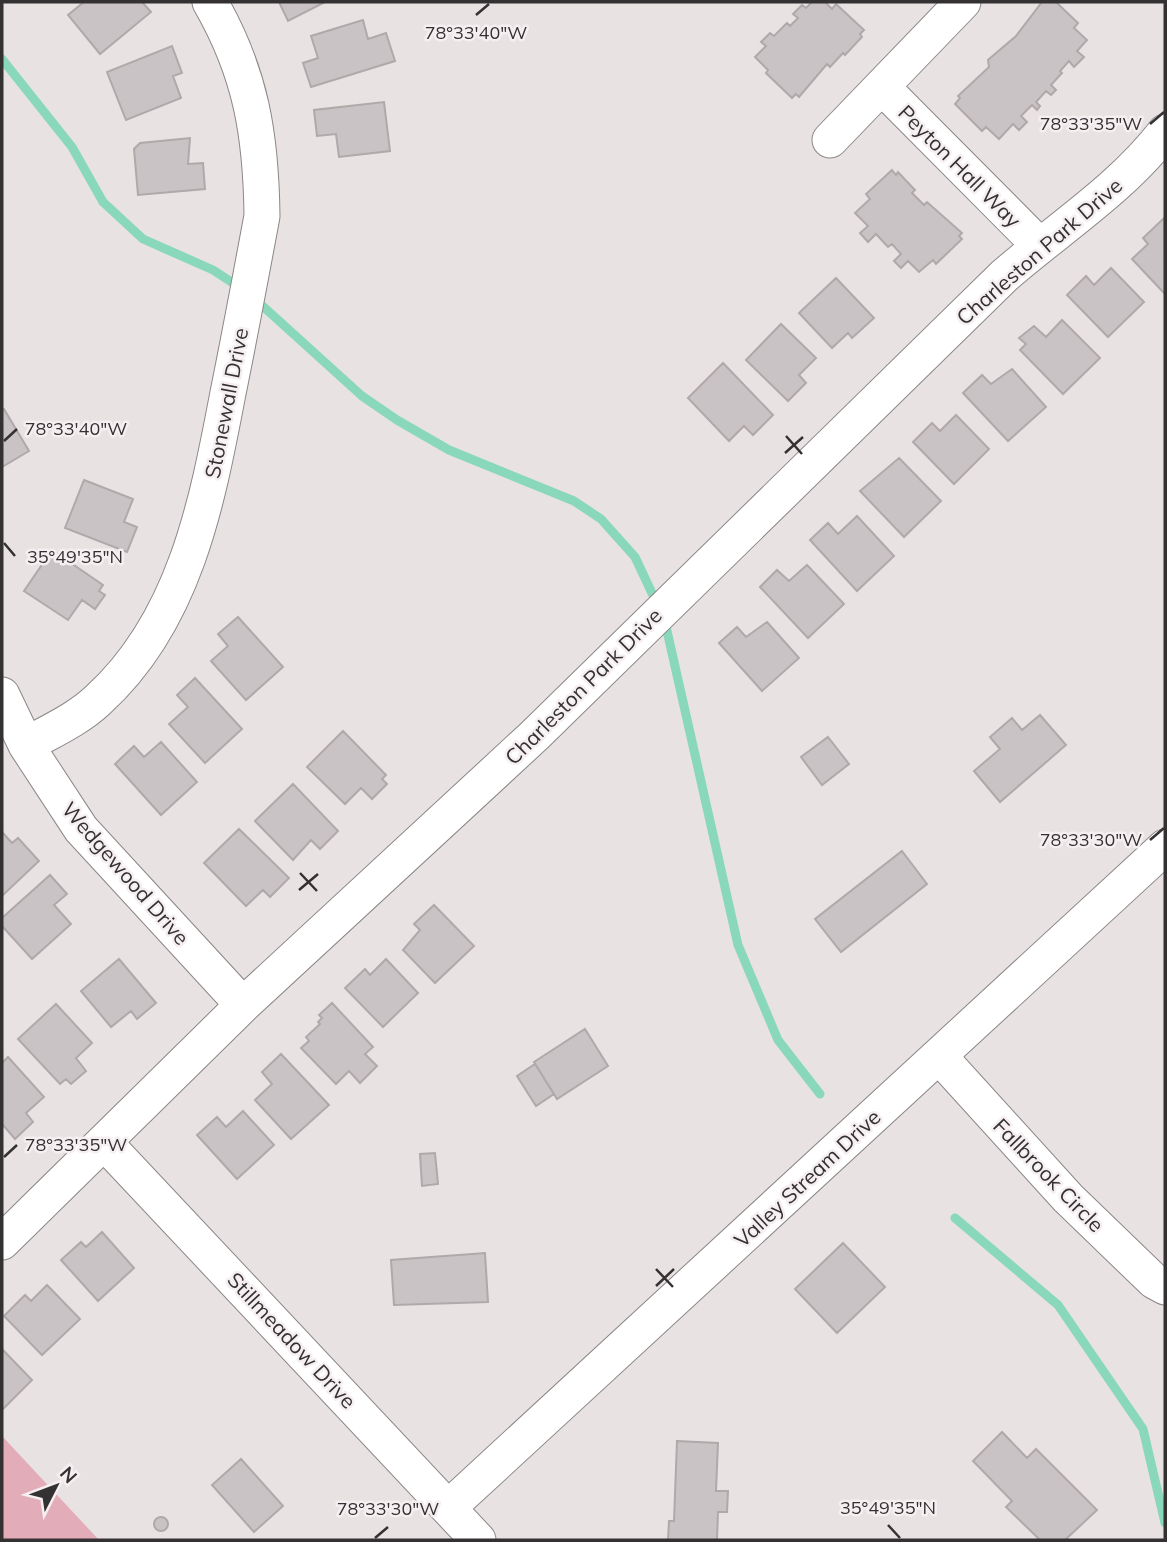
<svg xmlns="http://www.w3.org/2000/svg" width="1167" height="1542" font-family="Mulish,sans-serif">
<style>
.green{fill:#e3acb9}
.lines{fill:none;stroke-linecap:round;stroke-linejoin:round}
.stream{stroke:#8ad8bb;stroke-width:9}
.building{fill:#cac3c5;stroke:#afa9aa;stroke-width:2}
.minor-casing{stroke:#8c8687;stroke-width:37}
.minor{stroke:#fff;stroke-width:35}
.ticks{fill:none;stroke:#343132;stroke-width:2.5}
.labels{text-anchor:middle;dominant-baseline:central;stroke-width:5;stroke-linejoin:round;paint-order:stroke}
.street-label{font-size:21px;fill:#343132;stroke:#f6eff1}
.ticks-label{font-size:18px;text-anchor:middle;fill:#343132;stroke:#f6eff1;stroke-width:5;stroke-linejoin:round;paint-order:stroke}
</style>
<rect width="100%" height="100%" fill="#e9e2e3"/>
<path class="green" d="M2 1436 99 1540H2Z"/>
<g class="lines">
<path class="stream" d="M2 59 72 147 103 202 143 239 213 270 239 287
M256 300 362 396 397 420 449 450 574 501 601 519 635 557 658 606
M665 622 738 945 778 1040 820 1094
M955 1218 1058 1305 1143 1429 1165 1523"/>
</g>
<path class="building" d="M84 2H142L151 12 100 54 68 15Z
M279 2H325L288 21Z
M812 2H825L832 9 836 4 864 30 860 34 862 37 845 55 843 53 830 67 827 64 799 97 796 94 792 98 766 73 768 70 755 57 766 46 761 42 770 33 774 36 787 23 790 26 798 18 793 14 802 5 806 8Z
M1042 2H1056L1078 23 1074 28 1087 40 1077 51 1084 57 1074 67 1069 61 1060 71 1062 73 1051 85 1056 90 1051 95 1046 91 1036 102 1040 106 1037 110 1032 105 1021 116 1027 122 1019 130 1013 124 999 139 986 127 982 131 955 104 960 98 958 96 989 67 988 60 1016 36Z
M363 20 368 39 386 33 395 61 311 87 303 63 318 58 311 36Z
M172 46 182 73 173 76 181 98 126 120 107 72Z
M384 102 390 151 339 157 336 134 317 136 314 110Z
M190 138 188 164 203 163 205 189 138 195 134 149 140 143Z
M892 170 896 175 898 172 915 190 912 193 924 205 927 202 962 233 959 236 962 239 936 264 933 260 919 272 908 261 901 268 894 261 901 254 892 244 888 247 876 234 868 242 860 233 868 226 855 213 870 199 866 194Z
M1164 218 1165 292 1164 293 1132 259 1148 244 1143 238Z
M1111 268 1144 302 1108 337 1067 295 1086 276 1094 285Z
M836 278 874 318 852 338 848 333 832 348 799 313Z
M1062 320 1100 358 1063 394 1020 350 1026 344 1019 338 1034 326 1046 337Z
M781 324 816 358 799 375 806 383 788 401 746 360Z
M723 363 773 415 753 435 744 426 729 441 688 398Z
M1012 369 1046 407 1008 441 963 393 982 375 991 384Z
M4 409 29 451 2 467V410Z
M956 415 989 449 954 484 913 442 932 423 940 431Z
M899 458 941 501 904 537 860 491Z
M84 480 133 499 124 522 137 527 127 552 65 528Z
M857 516 894 556 857 591 810 540 828 523 838 534Z
M52 550 103 585 99 591 105 595 95 609 82 600 68 620 24 591Z
M807 565 844 604 808 638 760 587 777 570 789 581Z
M238 617 283 667 246 700 211 661 228 646 218 634Z
M767 622 799 658 762 691 719 643 737 627 746 637Z
M195 678 242 729 205 763 169 724 188 707 177 695Z
M1040 715 1066 745 1000 802 974 771 1000 749 990 737 1012 718 1022 730Z
M343 731 386 775 382 779 387 784 372 799 361 788 345 804 307 767Z
M828 737 849 764 822 785 801 757Z
M161 742 197 782 161 815 115 764 134 746 144 757Z
M293 784 338 831 320 849 311 840 293 860 255 821Z
M239 829 289 878 270 897 263 890 246 906 204 863Z
M2 832 12 843 18 838 39 861 2 896Z
M902 851 927 884 841 952 815 919Z
M50 875 67 894 54 905 71 924 32 959 2 926V918Z
M434 905 474 946 435 983 403 950 420 930 414 924Z
M119 959 156 1003 137 1019 131 1011 111 1027 81 991Z
M386 959 418 993 383 1027 345 988 365 969 370 975Z
M332 1003 373 1047 365 1054 377 1066 360 1083 349 1071 336 1084 301 1048 309 1041 306 1037 320 1024 318 1022 322 1018 319 1015Z
M56 1004 92 1043 76 1058 86 1071 71 1084 66 1079 60 1084 18 1039Z
M585 1029 608 1066 557 1099 534 1062Z
M281 1054 329 1105 291 1139 255 1100 272 1084 262 1072Z
M8 1057 44 1097 26 1113 33 1122 15 1139 2 1124V1063Z
M535 1064 554 1094 536 1106 517 1076Z
M243 1111 274 1145 237 1179 197 1135 217 1117 226 1127Z
M435 1153 438 1184 422 1186 420 1154Z
M102 1232 134 1268 98 1301 61 1260 81 1242 86 1247Z
M843 1243 885 1287 837 1333 795 1289Z
M485 1253 488 1302 394 1305 391 1260Z
M47 1285 80 1319 42 1355 4 1316 25 1295 31 1301Z
M2 1349 32 1380 2 1410Z
M1002 1432 1027 1458 1036 1449 1097 1510 1065 1540H1040L1006 1507 1012 1501 973 1461Z
M677 1441 718 1443 716 1491H728L727 1512H718L717 1540H668L669 1521H674Z
M241 1459 283 1506 254 1532 212 1485Z
M154 1524a7 7 0 1 1 14 0a7 7 0 1 1-14 0Z"/>
<g class="lines">
<g class="minor-casing">
<path id="minor" d="M882 87 1039 245
M830 140 963 2
M2 695 26 745 81 829 243 1005
M26 745C51 731 78 719 98 700 185 621 207 503 228 393 240 334 251 275 262 216 261 135 251 73 210 2
M939 1056 1068 1198 1154 1281 1165 1287
M104 1142 478 1540
M2 1242 243 1005 534 736 1004 276C1059 228 1120 190 1165 132
M448 1508 1165 847"/>
</g>
<use href="#minor" class="minor"/>
</g>
<path class="ticks" d="M476 15 489 4M1150 124 1164 112M786 436 802 454M4 441 17 429M785 453 803 437M4 543 15 556M1150 840 1164 828M300 873 317 891M299 890 318 874M4 1157 17 1145M656 1269 673 1287M656 1286 674 1269M888 1525 900 1538M375 1538 388 1527"/>
<g class="labels">
<g class="street-label">
<text transform="translate(960 166) rotate(45)">Peyton Hall Way</text>
<text transform="translate(1039 251) rotate(-41)">Charleston Park Drive</text>
<text transform="translate(226 403) rotate(-79)">Stonewall Drive</text>
<text transform="translate(583 686) rotate(-45)">Charleston Park Drive</text>
<text transform="translate(126 873) rotate(49)">Wedgewood Drive</text>
<text transform="translate(1049 1175) rotate(46)">Fallbrook Circle</text>
<text transform="translate(807 1178) rotate(-43)">Valley Stream Drive</text>
<text transform="translate(292 1340) rotate(47)">Stillmeadow Drive</text>
</g>
</g>
<g class="ticks-label">
<text x="476" y="39">78°33'40"W</text>
<text x="1091" y="130">78°33'35"W</text>
<text x="76" y="435">78°33'40"W</text>
<text x="75" y="563">35°49'35"N</text>
<text x="1091" y="846">78°33'30"W</text>
<text x="76" y="1151">78°33'35"W</text>
<text x="888" y="1514">35°49'35"N</text>
<text x="388" y="1515">78°33'30"W</text>
</g>
<rect width="1167" height="1542" fill="none" stroke="#343132" stroke-width="7"/>
<g transform="translate(56 1486) rotate(48)" stroke="#f6eff1" stroke-width="5" paint-order="stroke">
<path d="M0-5L12 26L0 18L-12 26Z" fill="#343132"/>
<text y="-10" font-size="19" font-weight="bold" text-anchor="middle" fill="#343132">N</text>
</g>
</svg>
